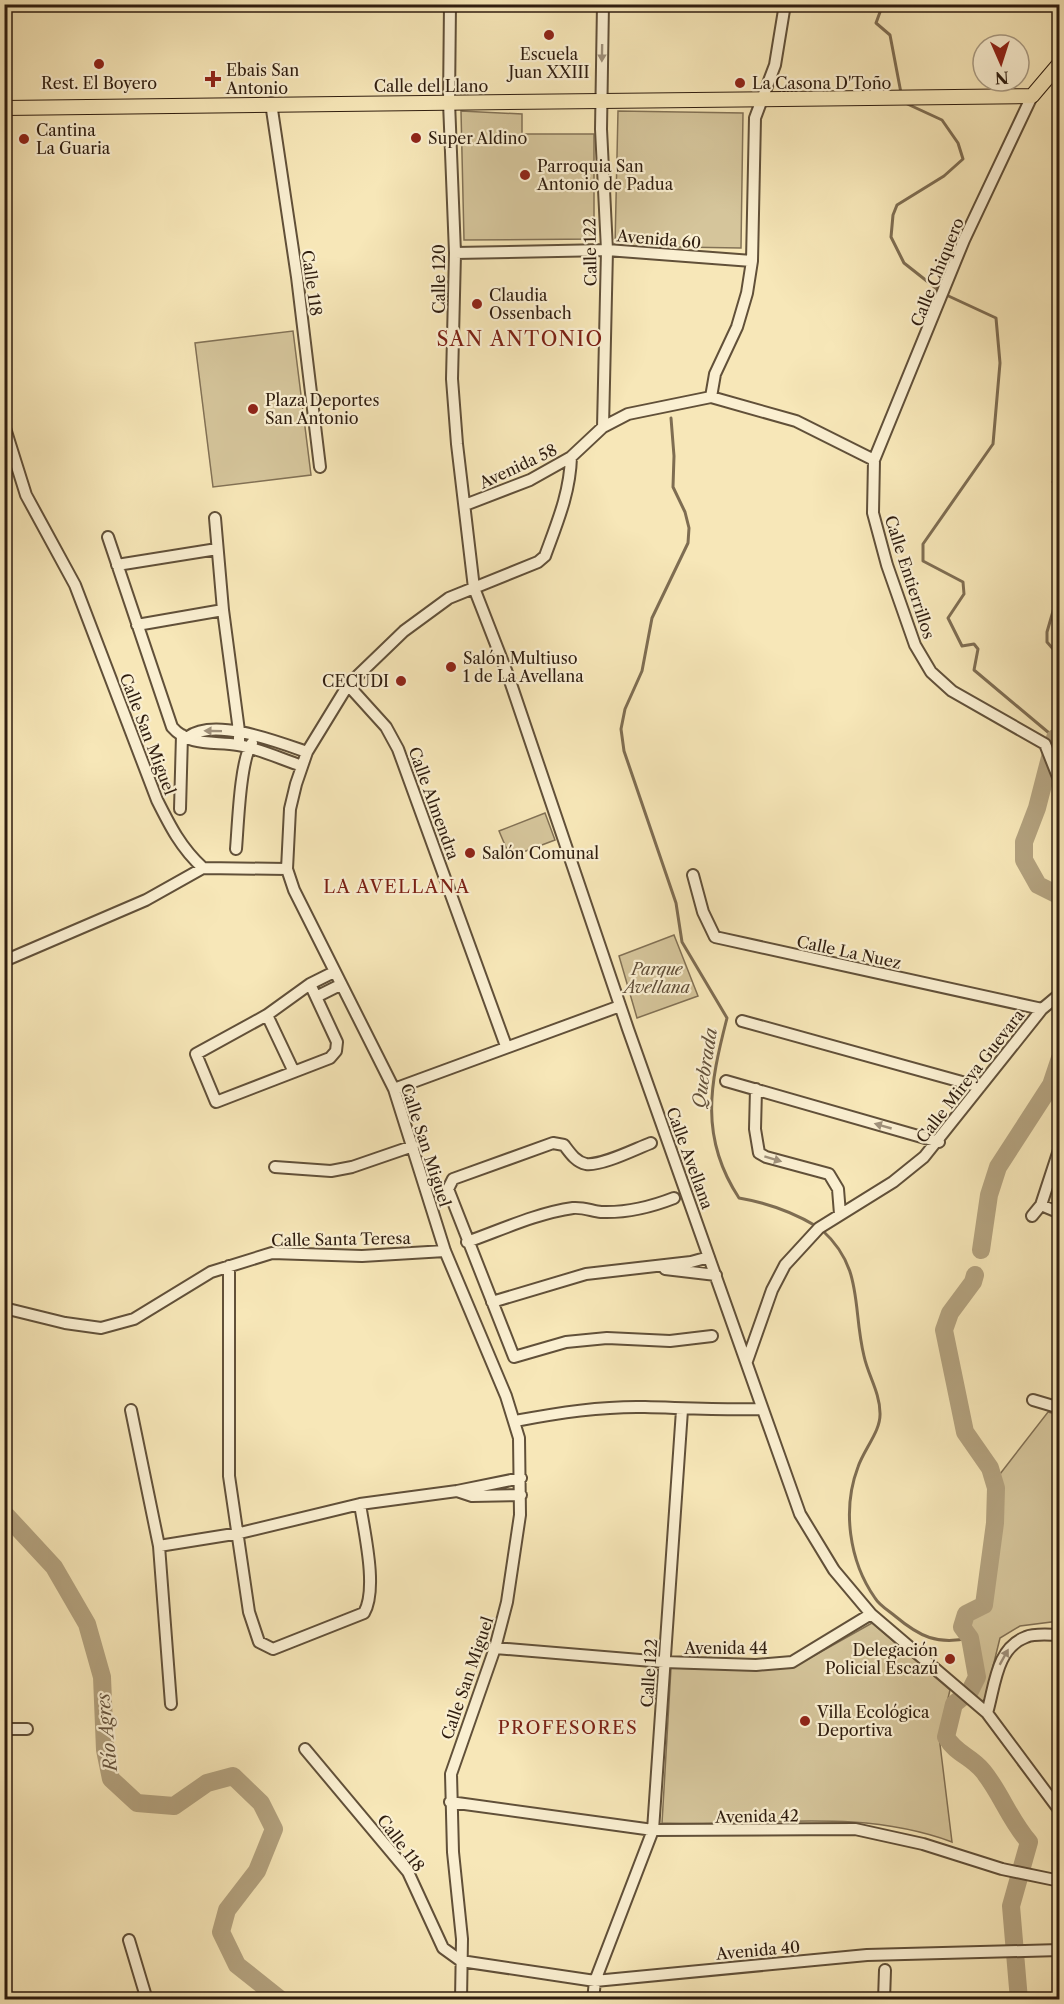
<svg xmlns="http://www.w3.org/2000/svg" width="1064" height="2004" font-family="'Libre Caslon Text',serif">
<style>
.green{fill:#d5c59b;stroke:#827155;stroke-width:1.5}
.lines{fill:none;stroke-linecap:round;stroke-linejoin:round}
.stream{stroke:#7e6d52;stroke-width:3}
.river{stroke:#b3a27f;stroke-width:18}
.minor-casing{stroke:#615039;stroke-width:14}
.major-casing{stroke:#2f1d0f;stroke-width:16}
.minor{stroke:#faefd1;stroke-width:10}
.major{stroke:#f7e7b8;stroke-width:14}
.oneway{fill:#9f907a}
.poi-dot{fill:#8f2418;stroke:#faefd1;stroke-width:2}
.labels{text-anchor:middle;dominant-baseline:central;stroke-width:4.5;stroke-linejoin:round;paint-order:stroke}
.poi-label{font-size:16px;fill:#2f1d0f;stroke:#faefd1;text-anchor:start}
.street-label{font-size:16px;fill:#2f1d0f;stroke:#faefd1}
.park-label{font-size:16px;font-style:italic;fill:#614f39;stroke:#faefd1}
.neighbourhood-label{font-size:18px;letter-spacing:1.5px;fill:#7a1f14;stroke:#faefd1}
.water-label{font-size:18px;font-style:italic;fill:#64523c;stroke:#faefd1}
.quarter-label{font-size:20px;letter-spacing:1.5px;fill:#7a1f14;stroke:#faefd1}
</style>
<rect width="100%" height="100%" fill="#f7e7b8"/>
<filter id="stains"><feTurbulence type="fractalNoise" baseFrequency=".00333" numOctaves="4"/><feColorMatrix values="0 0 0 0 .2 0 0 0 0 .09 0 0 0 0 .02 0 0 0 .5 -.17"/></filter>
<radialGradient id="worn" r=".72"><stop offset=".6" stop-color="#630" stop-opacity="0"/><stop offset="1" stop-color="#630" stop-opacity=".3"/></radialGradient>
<path class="green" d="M461 111 522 114V134H594V239L464 240Z
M618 111 743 113 741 248 615 246Z
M293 331 311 475 213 487 195 343Z
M545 813 555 840 510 857 499 831Z
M674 935 698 996 637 1018 619 956Z
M1048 1412 1059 1415V1621L1020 1626 1000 1638 985 1699 979 1703 971 1695C981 1674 980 1661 974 1639 972 1630 967 1627 969 1617L988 1606 1003 1498 1000 1474Z
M872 1623 950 1690 939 1736 952 1842C857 1807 760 1827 662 1823L671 1668 750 1670 794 1667Z"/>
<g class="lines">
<path class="stream" d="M883 4 876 23 890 35 901 93
M903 102 942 120 958 143 963 159 944 176 897 205 893 215 891 237 904 263 942 293 996 318 1000 363 993 444 923 544V561L963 582 964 594 948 618 962 646 974 644 978 649 974 670 1055 738 1060 728
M671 418 674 456 673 487 685 512 689 528 688 543 652 618 642 671 625 709 621 729 624 751 676 903 682 942 727 1018C710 1084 699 1137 739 1198 768 1203 791 1211 816 1226
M1060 465 1053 482 1060 493
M1060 587 1047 632V642L1060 657
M822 1230C864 1268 852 1307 864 1356 868 1375 880 1393 880 1413 881 1431 864 1449 858 1467 842 1509 849 1561 875 1598 879 1605 889 1611 895 1616 920 1637 937 1645 970 1638"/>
<path class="river" d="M1055 738 1037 808 1024 842V860L1038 885 1060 896
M981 1250 989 1195 998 1167 1051 1085 1060 1058
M975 1275 973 1282 950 1313 944 1330 965 1432 990 1468 996 1488 995 1523 984 1605 966 1614 962 1627 970 1638 977 1677 970 1691 954 1704 946 1737C956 1754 971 1756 983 1771 1001 1793 1009 1819 1029 1842L1011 1906 1019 2000
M4 1513 54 1567 87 1624 102 1677 105 1750 111 1779 137 1803 174 1806 207 1783 233 1776 261 1803 274 1829 257 1871 227 1910 221 1932 237 1965 281 2000"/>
<g class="minor-casing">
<path id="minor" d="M450 4 449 102 455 253 452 379 457 444 474 588 509 678 628 1029 800 1514 834 1570 871 1614 987 1713 1060 1811
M603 4 601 129 607 250 603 427
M785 4 775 65 755 118 752 261 747 293 737 327 715 374 711 397 796 421 874 460
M1032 96 964 240 874 460 873 513 887 565 915 645 931 672 952 691 1045 744 1060 782
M271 103 297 277 320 467
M455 253 607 250 752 261
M4 425 26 495 75 585 157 800C170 826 181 848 203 868L287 869
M465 505 530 480 571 457 603 427 628 414 711 397
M215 518 223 610 239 731V745
M108 537 172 727C189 747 215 741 238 745 260 749 281 759 302 766
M117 565 217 549
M137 625 223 610
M348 685 386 727 398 749 506 1046
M188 737C214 717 278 742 307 752
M180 809 182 735
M236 849C238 826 240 760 252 743
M693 875 703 912 715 937 1042 1009
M4 961 146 900 203 868
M310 984 337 1042 336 1051 330 1058 216 1102 196 1054 267 1015 310 984 334 972
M316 997 340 985
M267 1015 294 1072
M742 1021 980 1087
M726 1081 939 1142
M394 1089 620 1006
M756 1089 755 1129 759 1153 766 1157 829 1174 838 1189 840 1214
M651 1143C635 1149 602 1166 586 1164 576 1162 570 1153 564 1145L553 1143 453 1179 448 1189 514 1357 566 1342 607 1338 670 1341 712 1336
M275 1167 331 1171 352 1167 413 1146
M1041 1205 1060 1213
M1032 1216 1041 1205 1060 1147
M467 1242C501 1230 537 1213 573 1208 583 1207 592 1211 601 1212 626 1213 651 1207 674 1198
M229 1266V1476L249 1612 259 1642 273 1649 364 1613C378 1589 364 1531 360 1504
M665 1269 716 1275
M492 1302 586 1274 691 1262 709 1257
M4 1308 65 1323 101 1328 134 1319 211 1272 272 1253 362 1256 445 1251
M747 1361 772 1290 785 1265 819 1228 893 1182 924 1157 1042 1009 1060 994
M1033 1400 1060 1408
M131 1410 159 1546 171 1704
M515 1421C558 1413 602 1406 645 1407 684 1408 722 1410 761 1409
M457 1491 472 1496 521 1495
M159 1546 240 1533 360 1504 457 1491 521 1478
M495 1648 664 1662 756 1665 792 1662 871 1614
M987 1713C995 1686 996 1648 1026 1637 1035 1633 1050 1635 1060 1635
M4 1729H27
M305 1749 408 1872 443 1948 461 1961 595 1981 867 1955 1060 1950
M450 1802 653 1830 855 1829 923 1844 1002 1869 1060 1881
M129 1940 147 2000
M461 2000 462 1939 453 1852 451 1774 495 1648 507 1602 520 1515 519 1438 506 1396 445 1251 394 1089 294 890 287 869 290 809 296 784 307 752 348 685 404 631 449 598 538 562 545 556C557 523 570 493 571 457
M593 2000 595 1981 653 1830 682 1410
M884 2000 885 1970"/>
</g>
<g class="major-casing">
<path id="major" d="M4 108 1032 96 1060 63"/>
</g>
<use href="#minor" class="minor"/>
<use href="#major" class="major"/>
</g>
<defs><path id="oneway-solid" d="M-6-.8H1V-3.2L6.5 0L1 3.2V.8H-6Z" transform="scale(1.5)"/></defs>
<g class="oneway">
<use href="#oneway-solid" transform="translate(602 53) rotate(91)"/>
<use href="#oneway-solid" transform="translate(213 731) rotate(-179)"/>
<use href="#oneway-solid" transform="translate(883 1126) rotate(-164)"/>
<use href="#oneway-solid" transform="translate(773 1159) rotate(17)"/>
<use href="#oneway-solid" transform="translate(1004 1657) rotate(-61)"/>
</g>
<g class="poi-dot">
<circle cx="549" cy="35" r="6"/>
<circle cx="99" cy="64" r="6"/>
<path d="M210 70h6v6h6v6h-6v6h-6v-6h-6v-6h6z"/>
<circle cx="740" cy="83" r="6"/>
<circle cx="416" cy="138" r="6"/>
<circle cx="24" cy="139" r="6"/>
<circle cx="525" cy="175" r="6"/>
<circle cx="477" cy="304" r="6"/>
<circle cx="253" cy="409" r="6"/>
<circle cx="451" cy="667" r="6"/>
<circle cx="401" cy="681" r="6"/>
<circle cx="470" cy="853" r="6"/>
<circle cx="950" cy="1659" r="6"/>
<circle cx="805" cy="1721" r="6"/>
</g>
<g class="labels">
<g class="poi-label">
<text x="549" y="54" text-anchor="middle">Escuela<tspan x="549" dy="18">Juan XXIII</tspan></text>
<text x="226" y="70">Ebais San<tspan x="226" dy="18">Antonio</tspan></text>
<text x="99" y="83" text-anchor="middle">Rest. El Boyero</text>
<text x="752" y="83">La Casona D'Toño</text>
<text x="36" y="130">Cantina<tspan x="36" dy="18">La Guaria</tspan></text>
<text x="428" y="138">Super Aldino</text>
<text x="537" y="166">Parroquia San<tspan x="537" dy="18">Antonio de Padua</tspan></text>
<text x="489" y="295">Claudia<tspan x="489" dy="18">Ossenbach</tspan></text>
<text x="265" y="400">Plaza Deportes<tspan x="265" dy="18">San Antonio</tspan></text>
<text x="463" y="658">Salón Multiuso<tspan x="463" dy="18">1 de La Avellana</tspan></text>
<text x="389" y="681" text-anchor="end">CECUDI</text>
<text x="482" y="853">Salón Comunal</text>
<text x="938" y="1650" text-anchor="end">Delegación<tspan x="938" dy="18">Policial Escazú</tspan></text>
<text x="817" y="1712">Villa Ecológica<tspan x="817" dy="18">Deportiva</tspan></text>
</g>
<g class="street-label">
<text x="431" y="86">Calle del Llano</text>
<text transform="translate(659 239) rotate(5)">Avenida 60</text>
<text transform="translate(590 252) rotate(-91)">Calle 122</text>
<text transform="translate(937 272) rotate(-68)">Calle Chiquero</text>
<text transform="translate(439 279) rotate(-90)">Calle 120</text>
<text transform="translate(312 283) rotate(82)">Calle 118</text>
<text transform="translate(518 466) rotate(-25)">Avenida 58</text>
<text transform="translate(910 577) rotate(72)">Calle Entierrillos</text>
<text transform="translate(148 734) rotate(69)">Calle San Miguel</text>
<text transform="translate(434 803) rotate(70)">Calle Almendra</text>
<text transform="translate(849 952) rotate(12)">Calle La Nuez</text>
<text transform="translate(970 1076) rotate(-52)">Calle Mireya Guevara</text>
<text transform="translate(426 1145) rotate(72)">Calle San Miguel</text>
<text transform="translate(690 1158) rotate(70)">Calle Avellana</text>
<text transform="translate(341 1239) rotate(-1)">Calle Santa Teresa</text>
<text x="726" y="1648">Avenida 44</text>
<text transform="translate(649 1673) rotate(-86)">Calle 122</text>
<text transform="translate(467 1678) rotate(-71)">Calle San Miguel</text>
<text transform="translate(757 1816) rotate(-1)">Avenida 42</text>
<text transform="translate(401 1843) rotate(53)">Calle 118</text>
<text transform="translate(758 1950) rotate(-5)">Avenida 40</text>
</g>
<g class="park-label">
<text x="657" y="969">Parque<tspan x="657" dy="18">Avellana</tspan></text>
</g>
<g class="neighbourhood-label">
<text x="397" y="887">LA AVELLANA</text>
<text x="568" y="1728">PROFESORES</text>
</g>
<g class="water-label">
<text transform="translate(705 1068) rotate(-81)">Quebrada</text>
<text transform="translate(107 1732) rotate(-96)">Río Agres</text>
</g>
<g class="quarter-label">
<text x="520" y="339">SAN ANTONIO</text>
</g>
</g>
<rect width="1064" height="2004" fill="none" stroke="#f7e7b8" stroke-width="24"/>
<rect x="6" y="6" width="1052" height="1992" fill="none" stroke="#2f1d0f" stroke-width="3"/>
<rect x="12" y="12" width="1040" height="1980" fill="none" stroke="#2f1d0f" stroke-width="1.5"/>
<g transform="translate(1001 63) rotate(177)"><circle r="28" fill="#faefd1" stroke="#a99b83" stroke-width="1.5"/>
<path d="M0-4.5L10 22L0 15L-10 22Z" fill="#8f2418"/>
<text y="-9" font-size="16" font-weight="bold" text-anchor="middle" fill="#2f1d0f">N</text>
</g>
<rect width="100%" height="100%" filter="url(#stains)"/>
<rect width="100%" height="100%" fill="url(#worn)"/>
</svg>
